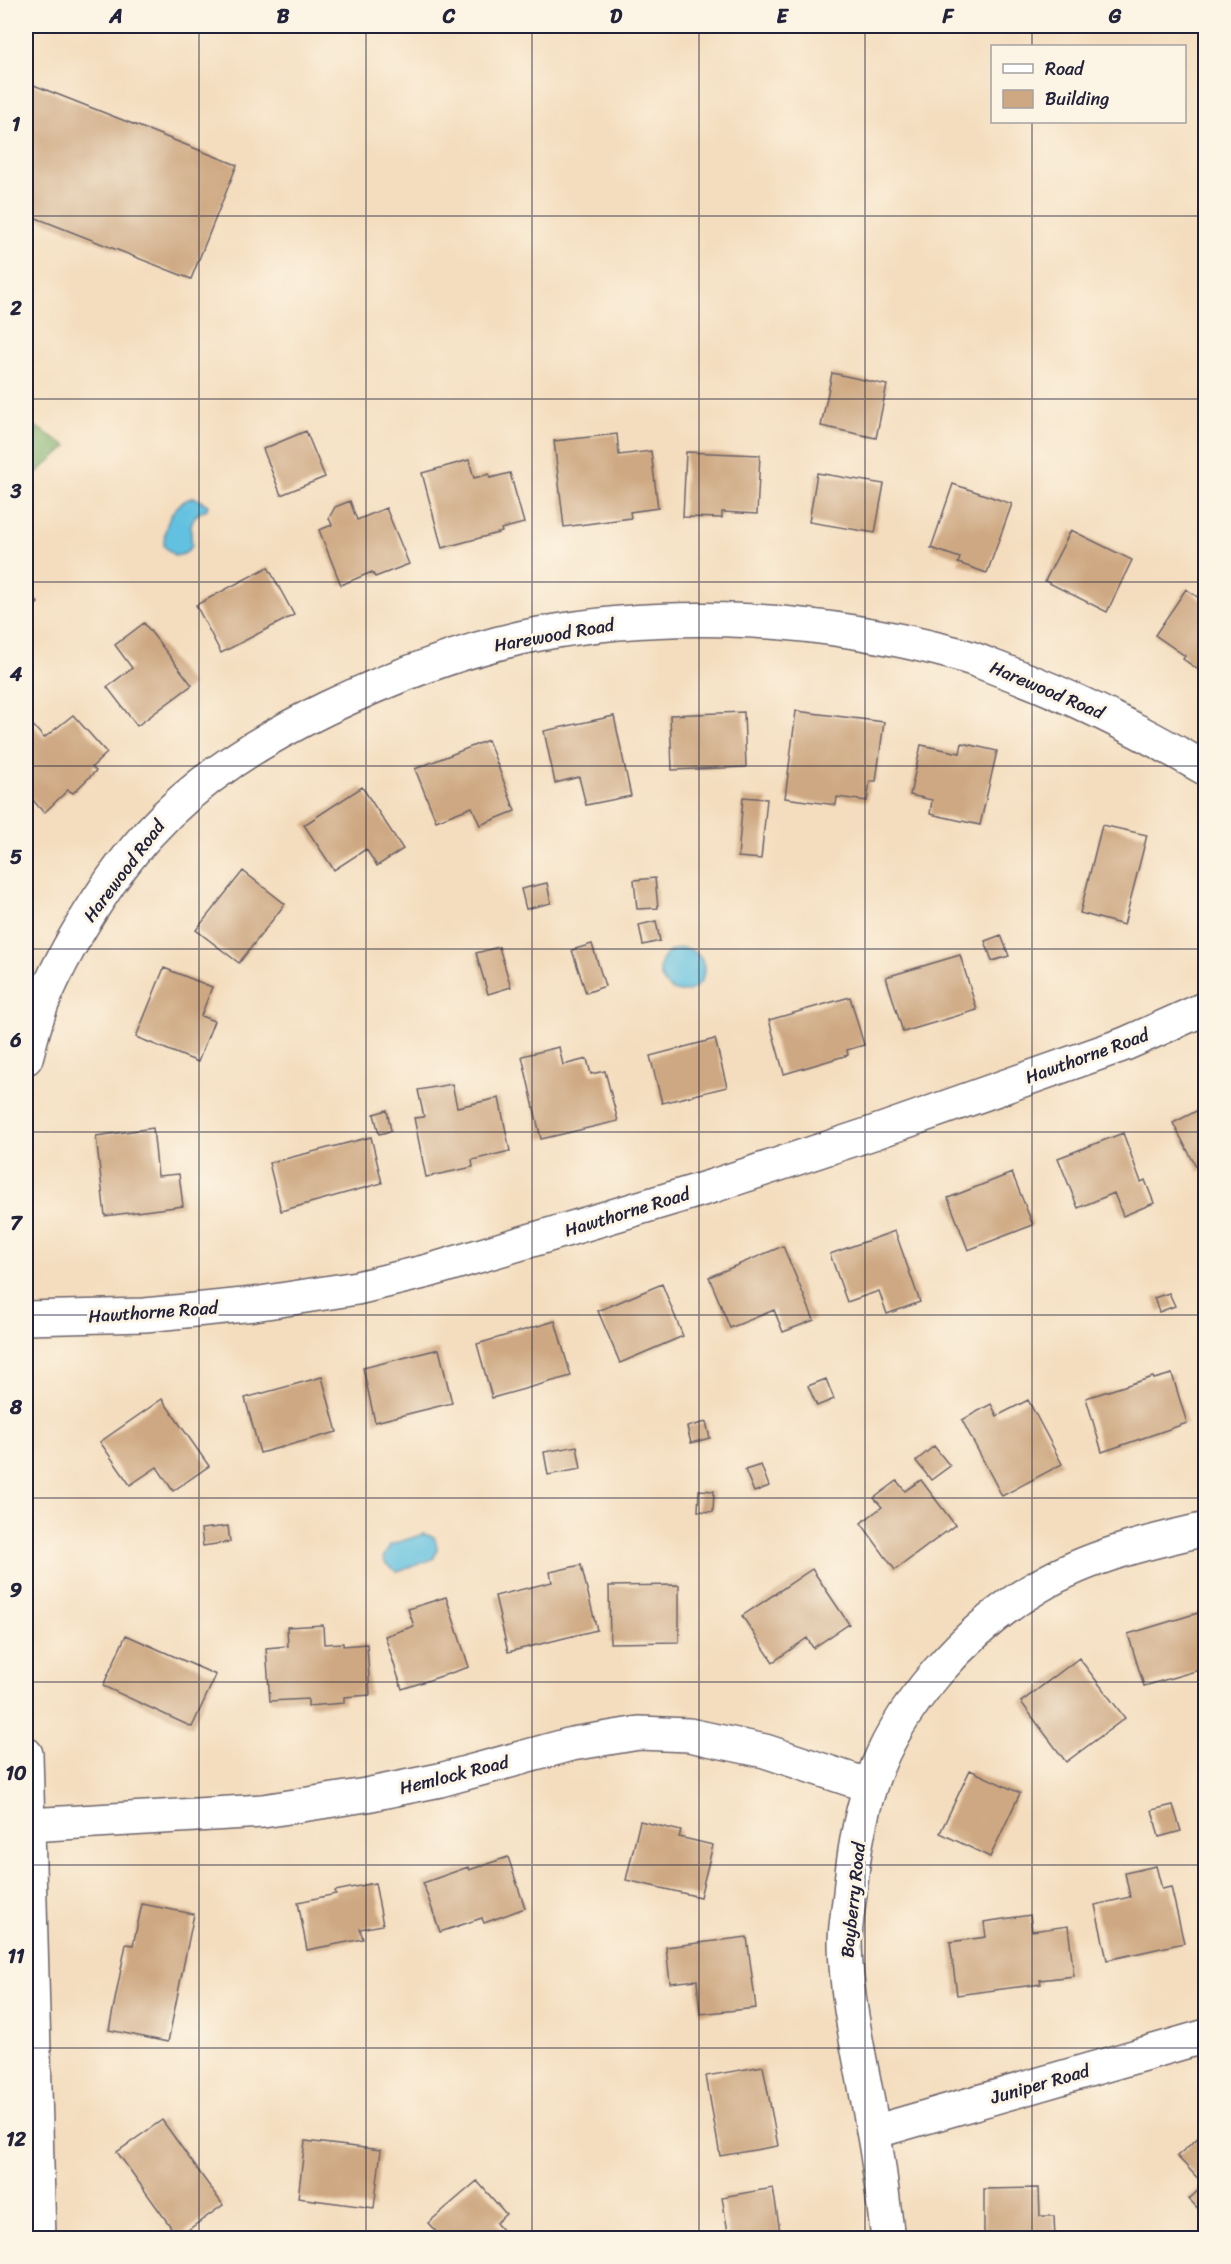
<svg xmlns="http://www.w3.org/2000/svg" width="1231" height="2264" font-family="Sriracha,sans-serif">
<style>
.forest{fill:#7cad68;stroke:#4f6852;stroke-width:1.5}
.water{fill:#62c1e0;stroke:#42728e;stroke-width:1.5}
.building{fill:#cea882}
.lines{fill:none;stroke-linecap:round;stroke-linejoin:round}
.street-casing{stroke:#6c6369;stroke-width:36}
.street{stroke:#fff;stroke-width:33}
.grid{fill:none;stroke:#22223b;stroke-width:1.5;stroke-opacity:0.55}
.labels{text-anchor:middle;dominant-baseline:central;stroke-width:6;stroke-linejoin:round;paint-order:stroke}
.street-label{font-size:18px;fill:#22223b;stroke:#fcf5e5}
.neatline{fill:none;stroke:#22223b;stroke-width:2}
.grid-label{font-size:20px;text-anchor:middle;font-weight:bold;fill:#22223b}
</style>
<rect width="100%" height="100%" fill="#fcf5e5"/>
<filter id="ink" filterUnits="userSpaceOnUse"><feTurbulence type="fractalNoise" baseFrequency=".0167" numOctaves="2"/><feDisplacementMap in="SourceGraphic" scale="12" xChannelSelector="R" yChannelSelector="G"/><feConvolveMatrix kernelMatrix="1 2 1 2 8 2 1 2 1" color-interpolation-filters="sRGB"/></filter>
<filter id="wash" filterUnits="userSpaceOnUse"><feTurbulence type="fractalNoise" baseFrequency=".008" numOctaves="4" result="noise"/><feDisplacementMap in="SourceGraphic" scale="24" xChannelSelector="R" yChannelSelector="G"/><feGaussianBlur stdDeviation="1.35" result="paint"/><feColorMatrix in="noise" values="0 0 0 0 0 0 0 0 0 0 0 0 0 0 0 0 0 1.4 0 .05"/><feComposite in="paint" operator="in"/></filter>
<g filter="url(#wash)">
<rect width="100%" height="100%" fill="#f4ddbe"/>
<path class="forest" d="M26 421 67 446 26 482Z"/>
<path class="water" d="M194 497 208 505C206 512 208 508 202 511 187 519 191 532 192 546L184 554 175 556 164 546C164 524 172 503 194 497Z
M660 970a22 22 0 1 1 44 0a22 22 0 1 1-44 0Z
M423 1534 434 1537C438 1546 438 1551 433 1559L397 1572 386 1564 383 1558 390 1545Z"/>
<g id="blocks">
<path class="building" d="M26 82 237 165 191 279 26 214Z
M832 373 887 385 876 438 821 426Z
M306 431 325 477 281 495 263 449Z
M617 434 619 455 651 451 658 508 630 512 631 518 564 527 554 441Z
M686 452 760 455 757 514 722 512V518L683 517Z
M469 460 474 478 489 474 490 478 510 473 524 523 501 529 502 532 442 548 422 473Z
M817 473 884 484 875 533 809 522Z
M953 484 1012 504 987 573 958 563 960 558 931 548Z
M350 501 357 520 386 508 409 564 375 577 372 572 341 585 319 530 332 525 329 518 335 507Z
M1071 530 1132 560 1107 612 1045 581Z
M268 567 294 615 221 653 196 605Z
M26 588 38 603 26 614Z
M1186 589 1206 603V675L1183 659 1185 656 1155 635Z
M144 623 192 685 137 726 107 687 132 668 115 645Z
M796 711 884 722 876 781H870L867 801 837 797 836 805 785 798Z
M744 712 746 767 672 770 670 715Z
M73 715 107 753 92 767 96 771 73 793 68 790 44 813 26 792V726L30 722 44 738Z
M614 716 631 796 586 805 579 777 555 783 544 731Z
M488 740 515 811 480 825 472 807 436 821 415 769Z
M962 743 997 751 980 825 930 814 932 800 910 795 921 745 960 753Z
M362 787 403 849 377 866 366 849 334 870 304 825Z
M743 797 767 799 761 859 738 857Z
M1102 825 1147 835 1124 925 1080 913Z
M243 871 285 904 239 963 196 930Z
M655 878 658 908 637 909 634 880Z
M547 883 551 903 526 909 521 889Z
M656 921 660 941 643 945 639 925Z
M1001 935 1009 956 992 961 985 941Z
M592 944 605 986 586 993 572 950Z
M499 947 511 987 488 994 476 953Z
M960 955 977 1010 903 1032 886 977Z
M164 968 212 987 201 1016 214 1021 198 1062 136 1037Z
M850 997 864 1045 847 1050 848 1055 784 1074 769 1020Z
M715 1039 727 1087 662 1103 650 1056Z
M559 1047 563 1065 587 1059 591 1074 605 1071 618 1121 541 1139 522 1056Z
M452 1084 457 1107 499 1098 510 1151 472 1160 473 1167 426 1177 414 1118 424 1117 418 1090Z
M1206 1106V1168L1199 1172 1173 1123Z
M387 1110 391 1131 379 1134 374 1114Z
M153 1128 158 1176 179 1174 183 1206 105 1216 96 1136Z
M1123 1133 1141 1182 1145 1180 1154 1203 1123 1216 1114 1193 1078 1208 1058 1158Z
M371 1137 382 1183 281 1211 269 1163Z
M1012 1173 1033 1225 968 1250 948 1198Z
M895 1231 920 1302 887 1314 879 1291 847 1302 830 1254Z
M783 1246 814 1320 783 1332 774 1310 730 1328 709 1277Z
M662 1284 683 1336 620 1363 598 1311Z
M1169 1293 1175 1306 1159 1312 1154 1298Z
M555 1321 571 1376 492 1398 477 1344Z
M439 1349 452 1403 375 1422 363 1368Z
M1172 1374 1187 1423 1102 1452 1086 1398 1153 1377 1154 1379Z
M322 1377 337 1432 260 1453 245 1398Z
M826 1379 834 1399 817 1406 808 1386Z
M162 1399 209 1466 173 1491 157 1467 130 1485 100 1442Z
M1028 1400 1062 1464 1002 1496 962 1420 991 1404 997 1416Z
M706 1422 710 1438 691 1443 687 1427Z
M577 1446 581 1469 548 1475 544 1452Z
M934 1446 950 1466 931 1480 916 1461Z
M761 1465 769 1486 754 1492 745 1470Z
M921 1480 955 1525 895 1570 861 1523 882 1507 874 1498 897 1481 905 1491Z
M699 1490 714 1491 713 1512 698 1511Z
M228 1526 230 1542 203 1546 201 1529Z
M581 1565 597 1630 508 1652 495 1596 552 1582 550 1572Z
M812 1569 849 1624 813 1648 807 1638 773 1662 742 1616Z
M679 1585V1642L610 1643 609 1586Z
M446 1597 469 1667 402 1689 385 1636 414 1626 408 1609Z
M1198 1613 1206 1640V1668L1144 1686 1128 1634Z
M323 1625 324 1644 343 1643V1646L367 1644 370 1695 344 1697V1703L308 1706V1699L270 1701 266 1648 288 1646 287 1627Z
M126 1635 216 1675 192 1727 103 1686Z
M1079 1658 1125 1718 1066 1762 1021 1702Z
M970 1770 1020 1793 990 1857 940 1833Z
M1173 1805 1181 1831 1159 1837 1152 1810Z
M640 1821 681 1831 679 1837 713 1845 700 1897 626 1880Z
M508 1857 525 1908 484 1923 482 1918 440 1932 423 1883 468 1867 469 1870Z
M1156 1866 1162 1889 1171 1887 1184 1943 1107 1960 1095 1905 1130 1897 1125 1873Z
M375 1883 383 1925 360 1929 363 1939 307 1950 298 1902 336 1894 335 1891Z
M142 1904 194 1914 168 2042 109 2030 126 1944 133 1945Z
M1030 1915 1032 1931 1068 1926 1074 1976 1040 1980 1041 1984 957 1995 950 1942 986 1937 984 1922Z
M747 1937 756 2008 700 2014 697 1980 670 1983 666 1947Z
M763 2066 778 2146 720 2156 706 2076Z
M162 2120 223 2205 178 2237 117 2152Z
M1206 2131V2217L1189 2199 1204 2185 1177 2156Z
M305 2141 381 2150 374 2208 298 2198Z
M477 2181 506 2214 496 2223 509 2238H442L428 2223Z
M773 2188 781 2238H729L722 2197Z
M1039 2188 1040 2216H1054L1055 2238H984V2189Z"/>
</g>
</g>
<g filter="url(#ink)">
<use href="#blocks" fill-opacity="0" stroke="#6c6369" stroke-width="1.5"/>
<g class="lines">
<g class="street-casing">
<path id="street" d="M26 1058C31 1040 35 1022 42 1004 64 949 110 875 150 832 200 777 261 740 327 708 394 676 466 648 539 634 678 608 822 618 957 654 973 658 988 665 1004 671 1074 697 1141 731 1206 769
M26 1318 145 1315 254 1304 357 1288 428 1271 713 1186 873 1133 1125 1044 1206 1008
M26 1754 39 2238
M29 1825 263 1811 366 1795 440 1780 572 1744 639 1733 689 1735 765 1751 870 1786
M874 2132 1206 2036
M888 2238C883 2203 880 2166 873 2131 863 2068 846 2007 845 1943 845 1927 848 1910 850 1893 853 1858 859 1820 870 1787 895 1707 968 1627 1039 1586 1089 1556 1149 1542 1206 1529"/>
</g>
<use href="#street" class="street"/>
</g>
</g>
<path class="grid" d="M199 26V2238M366 26V2238M532 26V2238M699 26V2238M865 26V2238M1032 26V46M1032 122V2238M26 216H1206M26 399H1206M26 582H1206M26 766H1206M26 949H1206M26 1132H1206M26 1315H1206M26 1498H1206M26 1682H1206M26 1865H1206M26 2048H1206"/>
<g class="labels">
<g class="street-label">
<text transform="translate(554 635) rotate(-10)">Harewood Road</text>
<text transform="translate(1047 690) rotate(23)">Harewood Road</text>
<text transform="translate(124 871) rotate(-53)">Harewood Road</text>
<text transform="translate(1087 1056) rotate(-20)">Hawthorne Road</text>
<text transform="translate(627 1212) rotate(-17)">Hawthorne Road</text>
<text transform="translate(153 1312) rotate(-4)">Hawthorne Road</text>
<text transform="translate(454 1775) rotate(-14)">Hemlock Road</text>
<text transform="translate(853 1900) rotate(-84)">Bayberry Road</text>
<text transform="translate(1040 2084) rotate(-16)">Juniper Road</text>
</g>
</g>
<rect width="1231" height="2264" fill="none" stroke="#fcf5e5" stroke-width="66"/>
<rect x="991" y="45" width="195" height="78" fill="#fcf5e5" stroke="#a5a1a1" stroke-width="1.5"/>
<rect x="1003" y="64" width="30" height="9" fill="#ffffff" stroke="#a5a1a1" stroke-width="1.5"/>
<text x="1045" y="75" font-size="18" fill="#22223b">Road</text>
<rect x="1003" y="90" width="30" height="18" fill="#cea882" stroke="#a5a1a1" stroke-width="1.5"/>
<text x="1045" y="105" font-size="18" fill="#22223b">Building</text>
<rect x="33" y="33" width="1165" height="2198" class="neatline"/>
<g class="grid-label">
<text x="116" y="23">A</text>
<text x="283" y="23">B</text>
<text x="449" y="23">C</text>
<text x="616" y="23">D</text>
<text x="782" y="23">E</text>
<text x="948" y="23">F</text>
<text x="1115" y="23">G</text>
<text x="16" y="131">1</text>
<text x="16" y="315">2</text>
<text x="16" y="498">3</text>
<text x="16" y="681">4</text>
<text x="16" y="864">5</text>
<text x="16" y="1047">6</text>
<text x="16" y="1230">7</text>
<text x="16" y="1414">8</text>
<text x="16" y="1597">9</text>
<text x="16" y="1780">10</text>
<text x="16" y="1963">11</text>
<text x="16" y="2146">12</text>
</g>
</svg>
